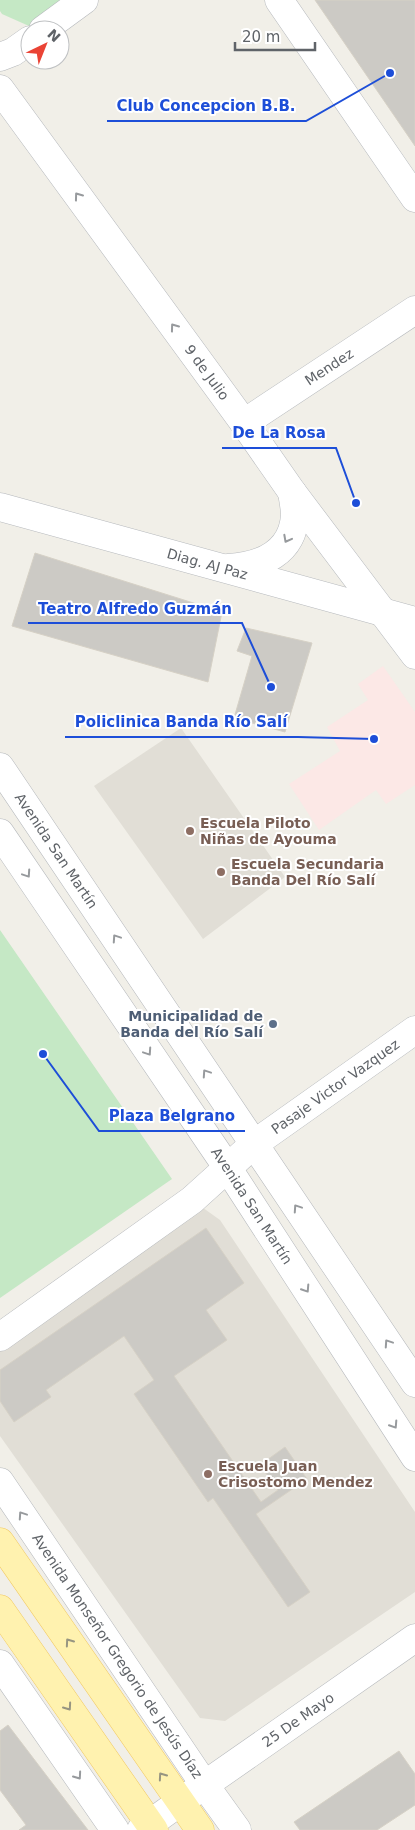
<svg xmlns="http://www.w3.org/2000/svg" width="415" height="1830" font-family="'DejaVu Sans',sans-serif">
<style>
.education{fill:#e1ded6}
.medical{fill:#fce8e6}
.green{fill:#c5e8c5}
.building{fill:#cccac5;stroke:#d6d1c6}
.lines{fill:none;stroke-linecap:round;stroke-linejoin:round}
.minor-casing{stroke:#b5b8bc;stroke-width:29}
.tertiary-casing{stroke:#b5b8bc;stroke-width:29}
.primary-casing{stroke:#f2c960;stroke-width:29}
.minor{stroke:#fff;stroke-width:28}
.tertiary{stroke:#fff;stroke-width:28}
.primary{stroke:#fff2af;stroke-width:28}
.oneway{stroke:#979a9d}
.oneway2{stroke:#979581}
.education-dot{fill:#8d6e63;stroke:#fff;stroke-width:2}
.service-dot{fill:#5c6f8a;stroke:#fff;stroke-width:2}
.labels{text-anchor:middle;dominant-baseline:central;stroke-width:4;stroke-linejoin:round;paint-order:stroke}
.street-label{font-size:14px;fill:#5f6368;stroke:#fff}
.education-label{font-size:14px;font-weight:bold;fill:#785e54;stroke:#fff;text-anchor:start}
.service-label{font-size:14px;font-weight:bold;fill:#4e5e75;stroke:#fff;text-anchor:end}
.leader{fill:none;stroke:#1d4ed8;stroke-width:2}
.callout-dot{fill:#1d4ed8;stroke:#fff;stroke-width:2}
.callout-label{font-size:15px;text-anchor:middle;font-weight:bold;fill:#1d4ed8;stroke:#fff;stroke-width:4;stroke-linejoin:round;paint-order:stroke}
</style>
<rect width="100%" height="100%" fill="#f1efe8"/>
<path class="education" d="M181 728 285 877 203 939 94 786Z
M192 1200 220 1220 415 1512V1592L225 1721 200 1718 0 1436V1337Z"/>
<path class="medical" d="M383 666 415 712V785L386 804 376 790 319 830 289 784 340 751 327 727 368 700 358 684Z"/>
<path class="green" d="M0 0H62L29 26 2 14 0 11Z
M0 930 172 1179 0 1298Z"/>
<path class="building" d="M315 0H415V146Z
M35 553 222 612 208 682 12 626Z
M246 628 312 643 285 732 234 718 252 656 237 651Z
M206 1228 244 1283 206 1310 227 1340 174 1376 261 1502 278 1490 260 1465 285 1447 307 1479 256 1514 310 1592 288 1607 213 1498 208 1502 134 1394 154 1380 124 1336 46 1390 51 1397 14 1422 0 1401V1370Z
M8 1725 88 1830H19L26 1825 0 1790V1731Z
M399 1751 415 1774V1805L377 1830H300L294 1822Z"/>
<g class="lines">
<g class="minor-casing">
<g id="minor">
<path d="M279 0 415 198"/>
<path d="M43 30 84 0"/>
<path d="M0 57 13 52 30 40"/>
<path id="s1" d="M0 89 244 423 292 492 415 655"/>
<path id="s2" d="M244 423 415 310"/>
<path id="s3" d="M0 507 415 621"/>
<path d="M228 568C262 566 293 553 295 515 295 508 293 499 292 492"/>
<path id="s4" d="M0 1337 192 1200 254 1144 415 1030"/>
<path id="s5" d="M0 1482 204 1784 237 1830"/>
<path d="M0 1664 115 1830"/>
<path d="M141 1830 180 1802"/>
</g>
</g>
<g class="tertiary-casing">
<g id="tertiary">
<path id="s6" d="M0 767 415 1383"/>
<path id="s7" d="M0 833 227 1167 415 1457"/>
<path id="s8" d="M180 1802 415 1638"/>
</g>
</g>
<g class="primary-casing">
<path id="primary" d="M0 1542 200 1830
M0 1609 154 1830"/>
</g>
<use href="#minor" class="minor"/>
<use href="#tertiary" class="tertiary"/>
<use href="#primary" class="primary"/>
</g>
<defs><path id="oneway-chevron" d="M-2-3.5L2.5 0L-2 3.5" fill="none" stroke-width="1.6" stroke-linecap="round" stroke-linejoin="round" transform="scale(1.25)"/></defs>
<g class="oneway">
<use href="#oneway-chevron" transform="translate(78 196) rotate(-126)"/>
<use href="#oneway-chevron" transform="translate(174 327) rotate(-126)"/>
<use href="#oneway-chevron" transform="translate(287 539) rotate(118)"/>
<use href="#oneway-chevron" transform="translate(27 874) rotate(56)"/>
<use href="#oneway-chevron" transform="translate(116 938) rotate(-124)"/>
<use href="#oneway-chevron" transform="translate(148 1052) rotate(56)"/>
<use href="#oneway-chevron" transform="translate(206 1073) rotate(-124)"/>
<use href="#oneway-chevron" transform="translate(297 1208) rotate(-124)"/>
<use href="#oneway-chevron" transform="translate(306 1289) rotate(57)"/>
<use href="#oneway-chevron" transform="translate(388 1343) rotate(-124)"/>
<use href="#oneway-chevron" transform="translate(394 1425) rotate(57)"/>
<use href="#oneway-chevron" transform="translate(22 1515) rotate(-124)"/>
<use href="#oneway-chevron" transform="translate(78 1776) rotate(55)"/>
</g>
<g class="oneway2">
<use href="#oneway-chevron" transform="translate(69 1642) rotate(-125)"/>
<use href="#oneway-chevron" transform="translate(68 1707) rotate(55)"/>
<use href="#oneway-chevron" transform="translate(162 1776) rotate(-125)"/>
</g>
<g class="education-dot">
<circle cx="190" cy="831" r="5"/>
<circle cx="221" cy="872" r="5"/>
<circle cx="208" cy="1474" r="5"/>
</g>
<circle class="service-dot" cx="273" cy="1024" r="5"/>
<g class="labels">
<g class="street-label">
<text stroke="none"><textPath href="#s2" startOffset="102">Mendez</textPath></text>
<text stroke="none"><textPath href="#s1" startOffset="351">9 de Julio</textPath></text>
<text stroke="none"><textPath href="#s3" startOffset="215">Diag. AJ Paz</textPath></text>
<text stroke="none"><textPath href="#s6" startOffset="101">Avenida San Martín</textPath></text>
<text stroke="none"><textPath href="#s4" startOffset="419">Pasaje Victor Vazquez</textPath></text>
<text stroke="none"><textPath href="#s7" startOffset="450">Avenida San Martín</textPath></text>
<text stroke="none"><textPath href="#s5" startOffset="210">Avenida Monseñor Gregorio de Jesús Díaz</textPath></text>
<text stroke="none"><textPath href="#s8" startOffset="144">25 De Mayo</textPath></text>
</g>
<g class="education-label">
<text x="200" y="823">Escuela Piloto<tspan x="200" dy="16">Niñas de Ayouma</tspan></text>
<text x="231" y="864">Escuela Secundaria<tspan x="231" dy="16">Banda Del Río Salí</tspan></text>
<text x="218" y="1466">Escuela Juan<tspan x="218" dy="16">Crisostomo Mendez</tspan></text>
</g>
<g class="service-label">
<text x="263" y="1016">Municipalidad de<tspan x="263" dy="16">Banda del Río Salí</tspan></text>
</g>
</g>
<path class="leader" d="M390 73L306 121H107M356 503L336 448H222M271 687L242 623H28M374 739L298 737H65M43 1054L99 1131H245"/>
<g class="callout-dot">
<circle cx="390" cy="73" r="5"/>
<circle cx="356" cy="503" r="5"/>
<circle cx="271" cy="687" r="5"/>
<circle cx="374" cy="739" r="5"/>
<circle cx="43" cy="1054" r="5"/>
</g>
<g class="callout-label">
<text x="206" y="111">Club Concepcion B.B.</text>
<text x="279" y="438">De La Rosa</text>
<text x="135" y="614">Teatro Alfredo Guzmán</text>
<text x="181" y="727">Policlinica Banda Río Salí</text>
<text x="172" y="1121">Plaza Belgrano</text>
</g>
<g transform="translate(45 45) rotate(43)"><circle r="24" fill="#ffffff" stroke="#bfc1c3"/>
<path d="M0-4L9 19L0 12L-9 19Z" fill="#ea4335"/>
<text y="-8" font-size="14" font-weight="bold" text-anchor="middle" fill="#5f6368">N</text>
</g>
<path d="M235 42v8h80v-8" fill="none" stroke="#5f6368" stroke-width="2.5"/>
<text x="242" y="42" font-size="15" fill="#5f6368" stroke="#ffffff" stroke-width="4" paint-order="stroke">20 m</text>
</svg>
